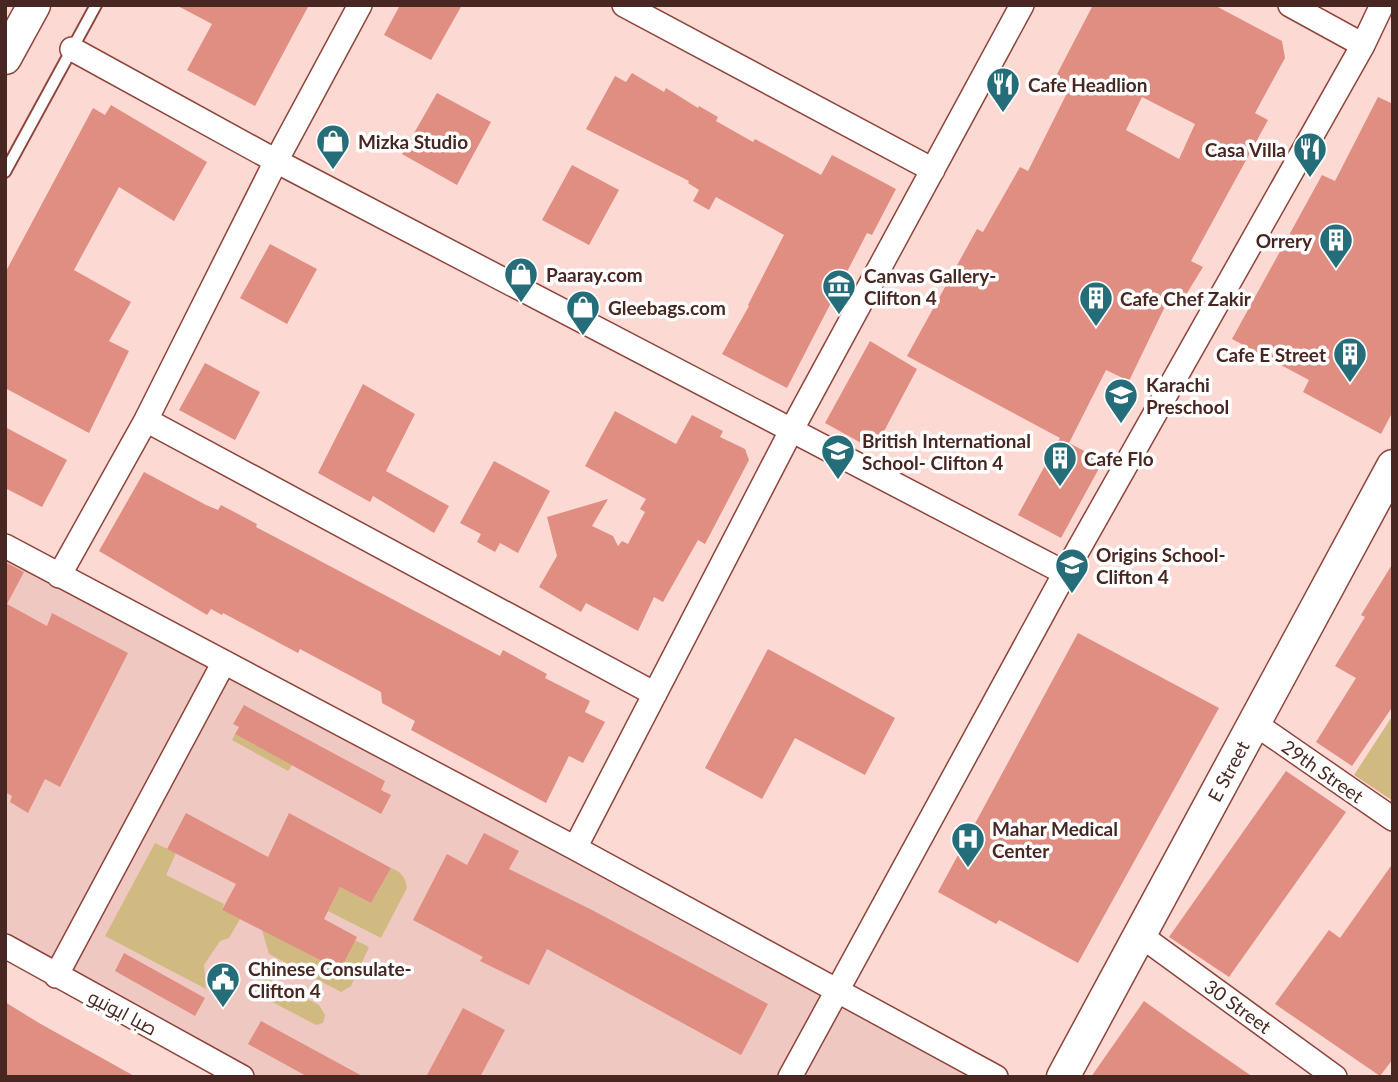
<svg xmlns="http://www.w3.org/2000/svg" width="1398" height="1082" font-family="Lato,Cairo,sans-serif">
<style>
.built{fill:#efc8c2}
.green{fill:#d1ba82}
.building{fill:#e08d82;fill-rule:evenodd}
.lines{fill:none;stroke-linecap:round;stroke-linejoin:round}
.service-casing{stroke:#8e443b;stroke-width:14}
.minor-casing{stroke:#8e443b;stroke-width:26}
.secondary-casing{stroke:#8e443b;stroke-width:35}
.service{stroke:#fff;stroke-width:10}
.minor{stroke:#fff;stroke-width:23}
.secondary{stroke:#fff;stroke-width:32}
.labels{text-anchor:middle;dominant-baseline:central;stroke-width:7;stroke-linejoin:round;paint-order:stroke}
.poi-label{font-size:19px;font-weight:bold;fill:#482722;stroke:#fff;text-anchor:start}
.street-label{font-size:19px;fill:#482722;stroke:#fff}
</style>
<rect width="100%" height="100%" fill="#fdd9d3"/>
<path class="built" d="M5 546 997 1077H242L5 949Z"/>
<path class="green" d="M1393 715V801L1354 775Z
M235 734 292 765 288 771 232 740Z
M155 843 176 853 166 875 224 904 222 910 240 919 229 938 220 941 204 965 206 989 105 936Z
M391 868C402 872 405 877 407 888L381 938 328 911 340 887 371 903Z
M262 930 341 967 355 940 369 947 351 986 341 992 269 954Z
M261 975 319 1005 325 1015 323 1023 316 1025 261 996Z"/>
<path class="building" d="M176 5H309L255 106 187 70 212 24Z
M400 5H462L431 60 384 35Z
M1093 5H1214L1282 41 1285 58 1255 113 1268 120 1191 261 1203 267 1184 298 1171 294 1129 381 1106 370 1069 443 1103 461 1061 538 1018 515 1060 438 907 356 977 229 983 232 1020 167 1028 171 1070 87 1055 78ZM1142 97 1195 124 1179 159 1126 130Z
M632 73 664 92 666 88 698 108 699 106 718 117 716 121 753 142 755 139 821 175 832 155 896 189 872 235 867 233 787 388 722 354 749 306 748 305 784 235 716 197 709 210 693 201 699 190 688 183 689 181 586 129 615 76 626 82Z
M437 93 491 122 457 185 402 154Z
M1378 97 1393 104V411L1381 434 1303 392 1309 380 1232 339 1322 175 1335 181Z
M111 105 207 162 174 221 119 187 74 270 131 302 109 341 129 351 89 433 5 388V273L93 108 105 115Z
M572 165 619 190 589 245 542 220Z
M270 244 317 269 287 324 240 298Z
M870 341 917 369 874 450 825 423Z
M205 363 260 392 235 440 179 410Z
M363 384 415 414 386 471 449 506 434 533 373 496 370 502 318 473Z
M615 411 676 444 692 415 723 431 720 437 745 449 749 460 705 544 698 540 663 602 654 597 638 631 586 603 581 612 539 587 557 556 547 517 608 499 592 526 613 536 618 546 622 541 628 544 645 512 640 509 646 499 585 466Z
M5 427 67 460 42 507 5 488Z
M494 461 550 491 518 553 500 543 495 552 477 542 481 534 460 523Z
M144 472 206 505 218 510 221 505 257 524 256 527 500 656 503 650 547 674 545 678 590 701 585 712 605 722 583 763 569 756 546 803 411 730 415 721 382 703 381 692 300 649 298 653 223 613 222 615 211 609 207 615 99 551Z
M5 562 24 572 7 604 47 626 52 613 128 653 60 787 45 779 28 813 10 802 12 796 5 792Z
M1393 563V706L1352 766 1316 742 1356 678 1335 666 1365 617 1361 615Z
M1078 633 1219 708 1078 963 999 920 996 924 938 892Z
M768 649 895 718 865 775 795 738 762 799 705 768Z
M244 705 385 781 381 790 391 795 381 814 235 734 239 727 233 724Z
M1286 771 1346 812 1229 977 1169 937Z
M186 813 268 857 289 813 391 868 371 903 340 887 324 919 357 937 340 970 222 910 236 884 167 849Z
M484 833 519 851 509 869 592 910 768 1004 741 1055 547 949 529 985 480 961 483 957 413 920 447 854 467 865Z
M1393 863V1059L1380 1076 1275 1004 1329 930 1340 938Z
M124 953 205 998 195 1016 115 971Z
M1144 1001 1179 1026 1253 1077H1091Z
M5 1002 39 1023 136 1077H5Z
M463 1008 505 1030 480 1077H426Z
M261 1021 364 1077H308L248 1044Z"/>
<g class="lines">
<g class="service-casing">
<path id="service" d="M5 172 96 5"/>
</g>
<g class="minor-casing">
<path id="minor" d="M624 5 933 170
M1290 5 1363 45
M72 49 276 161 1065 573
M146 420 655 694
M5 546 575 848 996 1077
M59 576 146 420 276 161 360 5
M1254 723 1393 819
M575 848 791 431 1022 5
M1140 935 1335 1077
M5 946 242 1077
M56 976 224 662
M790 1077 1065 573 1363 45 1382 5"/>
</g>
<g class="secondary-casing">
<path id="secondary" d="M5 58 34 5
M1063 1077 1393 466"/>
</g>
<use href="#service" class="service"/>
<use href="#minor" class="minor"/>
<use href="#secondary" class="secondary"/>
</g>
<defs>
<g id="restaurant-pin" transform="scale(1.75)"><path d="M0 17L-7.5 6A9.5 9.5 0 1 1 7.5 6Z" fill="#256e79" stroke="#fff"/><path d="M-5-6h1v4h1v-4h1v4h1v-4h1v5L-1.5 .5V6h-2V.5L-5-1ZM5-6V6H3V1.5H1.5Q1.5-4 5-6Z" fill="#fff"/></g>
<g id="shop-pin" transform="scale(1.75)"><path d="M0 17L-7.5 6A9.5 9.5 0 1 1 7.5 6Z" fill="#256e79" stroke="#fff"/><path d="M-5-2.5h2.3a2.7 3.5 0 0 1 5.4 0H5L5.5 6h-11ZM-1.5-2.5h3a1.5 2.3 0 0 0-3 0Z" fill="#fff"/></g>
<g id="building-pin" transform="scale(1.75)"><path d="M0 17L-7.5 6A9.5 9.5 0 1 1 7.5 6Z" fill="#256e79" stroke="#fff"/><path d="M-4-6H4V6H1V3H-1V6H-4ZM-2.5-4.3h1.7v1.8h-1.7ZM.8-4.3h1.7v1.8H.8ZM-2.5-1h1.7V.8h-1.7ZM.8-1h1.7V.8H.8Z" fill="#fff"/></g>
<g id="museum-pin" transform="scale(1.75)"><path d="M0 17L-7.5 6A9.5 9.5 0 1 1 7.5 6Z" fill="#256e79" stroke="#fff"/><path d="M0-6L6-3V-2H-6V-3ZM-5-1h2V3h-2ZM-1-1h2V3h-2ZM3-1h2V3H3ZM-6 4H6V6H-6Z" fill="#fff"/></g>
<g id="school-pin" transform="scale(1.75)"><path d="M0 17L-7.5 6A9.5 9.5 0 1 1 7.5 6Z" fill="#256e79" stroke="#fff"/><path d="M0-5L7-2L0 1L-7-2ZM-4 1L0 2.5L4 1V4Q0 6-4 4Z" fill="#fff"/></g>
<g id="hospital-pin" transform="scale(1.75)"><path d="M0 17L-7.5 6A9.5 9.5 0 1 1 7.5 6Z" fill="#256e79" stroke="#fff"/><path d="M-5-5h3v3.5h4V-5h3V5h-3V1.5h-4V5h-3Z" fill="#fff"/></g>
<g id="civic-pin" transform="scale(1.75)"><path d="M0 17L-7.5 6A9.5 9.5 0 1 1 7.5 6Z" fill="#256e79" stroke="#fff"/><path d="M-.6-6.5H3V-4.5H.6V-3L4-1V1h2V6H-6V1h2V-1L-.6-3ZM-1.2 2.5V6h2.4V2.5Z" fill="#fff"/></g>
</defs>
<g fill-rule="evenodd">
<use href="#restaurant-pin" x="1003" y="84"/>
<use href="#shop-pin" x="333" y="141"/>
<use href="#restaurant-pin" x="1310" y="149"/>
<use href="#building-pin" x="1336" y="240"/>
<use href="#shop-pin" x="521" y="274"/>
<use href="#museum-pin" x="839" y="286"/>
<use href="#building-pin" x="1096" y="298"/>
<use href="#shop-pin" x="583" y="307"/>
<use href="#building-pin" x="1350" y="354"/>
<use href="#school-pin" x="1121" y="395"/>
<use href="#school-pin" x="838" y="451"/>
<use href="#building-pin" x="1060" y="458"/>
<use href="#school-pin" x="1072" y="565"/>
<use href="#hospital-pin" x="968" y="839"/>
<use href="#civic-pin" x="223" y="979"/>
</g>
<g class="labels">
<g class="poi-label">
<text x="1028" y="84">Cafe Headlion</text>
<text x="358" y="141">Mizka Studio</text>
<text x="1286" y="149" text-anchor="end">Casa Villa</text>
<text x="1312" y="240" text-anchor="end">Orrery</text>
<text x="546" y="274">Paaray.com</text>
<text x="864" y="275">Canvas Gallery-<tspan x="864" dy="22">Clifton 4</tspan></text>
<text x="1120" y="298">Cafe Chef Zakir</text>
<text x="608" y="307">Gleebags.com</text>
<text x="1326" y="354" text-anchor="end">Cafe E Street</text>
<text x="1146" y="384">Karachi<tspan x="1146" dy="22">Preschool</tspan></text>
<text x="862" y="440">British International<tspan x="862" dy="22">School- Clifton 4</tspan></text>
<text x="1084" y="458">Cafe Flo</text>
<text x="1096" y="554">Origins School-<tspan x="1096" dy="22">Clifton 4</tspan></text>
<text x="992" y="828">Mahar Medical<tspan x="992" dy="22">Center</tspan></text>
<text x="248" y="968">Chinese Consulate-<tspan x="248" dy="22">Clifton 4</tspan></text>
</g>
<g class="street-label">
<text transform="translate(1228 771) rotate(-62)">E Street</text>
<text transform="translate(1323 771) rotate(35)">29th Street</text>
<text transform="translate(1238 1006) rotate(36)">30 Street</text>
<text transform="translate(123 1012) rotate(28)">صبا ایونیو</text>
</g>
</g>
<rect width="1398" height="1082" fill="none" stroke="#482722" stroke-width="14"/>
</svg>
